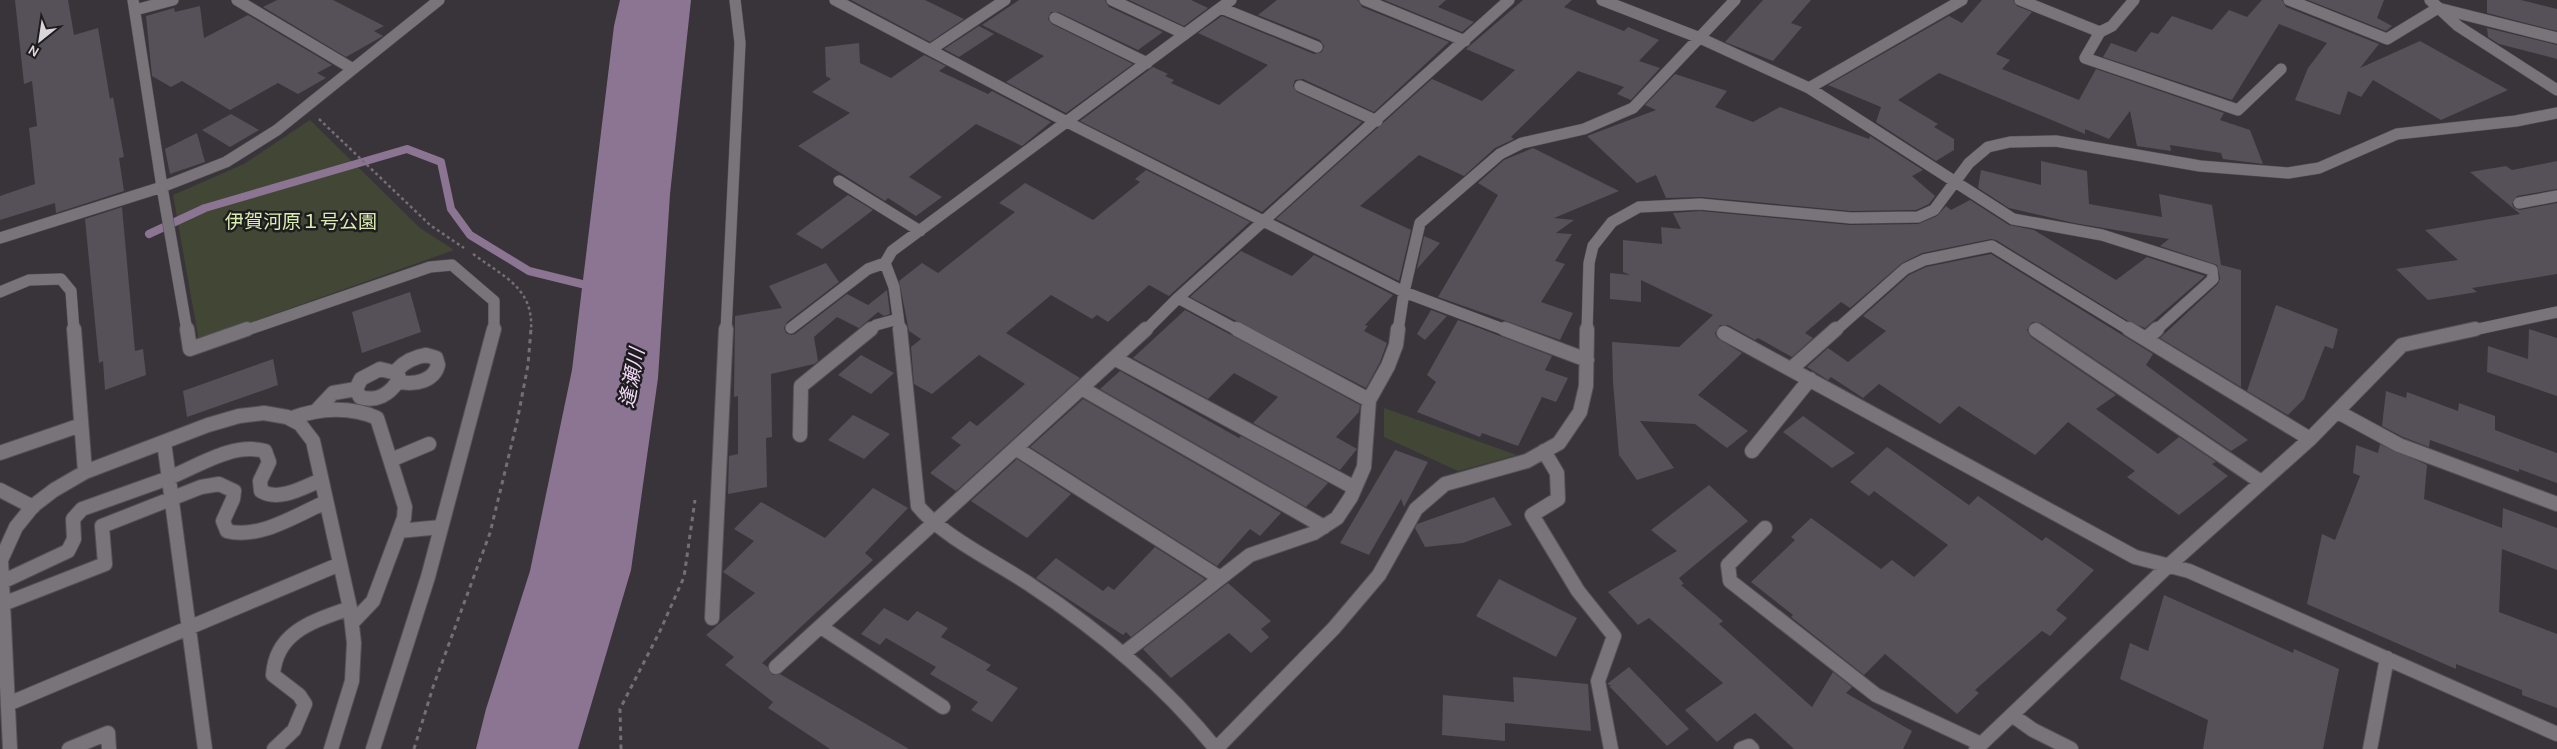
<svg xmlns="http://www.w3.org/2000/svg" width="2557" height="749" font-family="Karla,'Noto Sans JP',sans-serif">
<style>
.green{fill:#414734}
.water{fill:#8c7592}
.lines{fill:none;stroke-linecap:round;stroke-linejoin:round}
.stream{stroke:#8c7592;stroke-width:8}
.building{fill:#565058}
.service-far1-casing{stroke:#545056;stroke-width:12}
.service-casing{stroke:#545056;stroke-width:16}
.minor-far1-casing{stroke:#545056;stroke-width:12}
.minor-casing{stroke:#545056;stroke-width:16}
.tertiary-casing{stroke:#545056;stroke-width:12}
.path-far1{stroke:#736f74;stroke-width:2.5;stroke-dasharray:3 3;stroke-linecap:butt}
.path{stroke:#736f74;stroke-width:3;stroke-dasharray:4.5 4.5;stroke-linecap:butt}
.service-far1{stroke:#79737a;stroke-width:11}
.service{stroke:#79737a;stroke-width:14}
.minor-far1{stroke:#79737a;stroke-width:11}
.minor{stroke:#79737a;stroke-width:14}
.tertiary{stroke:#79737a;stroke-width:11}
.labels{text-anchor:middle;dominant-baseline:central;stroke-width:5;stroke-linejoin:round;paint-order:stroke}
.park-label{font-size:19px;fill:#d9edb0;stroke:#1f1c1f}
.water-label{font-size:20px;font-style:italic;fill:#f1d9f8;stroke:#1f1c1f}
</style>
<rect width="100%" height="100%" fill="#39343a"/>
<path class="green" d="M310 120 420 228 454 250 199 341 173 195 244 164Z
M1384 408 1517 455 1458 471 1384 437Z"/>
<path class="water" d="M620 0H691L670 194 658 378 631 570 578 749H476L486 709 530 571 572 370 614 26Z"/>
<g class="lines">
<path class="stream" d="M149 234 205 208 407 149 441 162 451 209 470 235 529 271 594 287"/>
</g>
<path class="building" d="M15 0H68L74 35 98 28 110 99 113 97 124 157 119 158 124 191 56 213 55 203 0 220V196L35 184 29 128 37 126 32 81 24 84Z
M277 0H333L384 26 374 31 383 36 346 57 263 7Z
M851 0H925L964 19 930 42Z
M1019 0H1105L1109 7 1163 32 1138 50 1058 12H1051L1048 19 1052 24 1133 64 1066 113 1006 82 1044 56 982 25Z
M1129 0H1191L1208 8 1184 26Z
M1277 0H1358L1362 7 1449 42 1374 112 1303 79 1295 80 1293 86 1297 92 1362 122 1262 212 1080 121 1153 67 1168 74 1165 76 1174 80 1171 83 1219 105 1268 65 1198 33 1222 16 1314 54 1322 52 1324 46 1320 40 1258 15Z
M1384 0H1446L1438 7 1474 22 1462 32Z
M1523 0H1572L1564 7 1624 31 1628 27 1659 40 1639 61 1660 68 1631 100 1617 94 1624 87 1578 71 1511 137 1514 139 1495 148 1464 176 1419 155 1360 206 1411 230 1399 281 1276 219 1432 79 1482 101 1515 70 1466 49Z
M1763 0H1811L1791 23 1802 27 1773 61 1725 42Z
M1982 0H2013L2017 6 2032 12 1996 54 2010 60 2002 69 2079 100 2096 69 2224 113 2220 120 2250 130 2263 164 2223 159 2221 153 2170 145 2171 151 2137 146 2130 111 2109 139 2085 129V134L1939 73 1898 100 1938 124 1934 127 1954 139V150L1936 161 1876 122 1881 107 1828 85 1949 16 1962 23Z
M2262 0H2282L2286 7 2379 44 2360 68 2420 41 2508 90 2441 120 2373 80 2361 97 2348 91 2340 115 2295 100 2308 68 2327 43 2279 24 2232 100 2103 57 2111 43 2136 52 2151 32 2158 34 2172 16 2212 30 2229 10 2247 17Z
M2308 0H2384L2377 18 2392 26 2386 31Z
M2487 0H2521L2557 9V31L2487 13Z
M200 6 204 38 248 15 332 65 317 73 326 78 298 94 278 83 230 110 182 81 171 87 152 76 146 16 174 8 175 12Z
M979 26 994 34 959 57 944 49Z
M2487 28 2557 45V59L2499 44 2488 37Z
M859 43 860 63 891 78 924 55 946 66 939 71 988 94 992 91 1051 122 1022 146 976 124 909 177 942 197 916 216 888 198 885 201 798 146 850 113 812 92 831 79 826 76 825 47Z
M1675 74 1727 91 1715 107 1753 122 1780 107 1869 139 1870 136 1923 170 1912 176 1935 196 1929 204 1916 210 1851 211 1701 197 1666 198 1656 175 1637 183 1587 136 1656 110 1645 105Z
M231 114 259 130 230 147 202 130Z
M197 133 205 162 170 174 165 149Z
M1533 148 1619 191 1554 218 1574 220 1556 233 1572 234 1555 261 1565 264 1541 302 1573 313 1560 340 1438 297 1498 195 1478 183 1504 160Z
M2041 161 2087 171 2089 204 2162 217 2159 194 2212 205 2221 265 2241 270V387L2160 338 2218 284 2220 278 2217 265 2160 246 2169 239 2074 223 2009 208 1978 188 1981 170 2041 185Z
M2557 161V189L2517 196 2512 204 2514 208 2520 210 2557 203V274L2472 288 2477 292 2428 300 2396 269 2458 260 2425 230 2520 214 2470 172 2506 166 2512 170Z
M1146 170 1250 222 1169 296 1149 285 1108 322 1097 315 1092 319 1051 295 1006 333 1080 378 956 491 930 473 961 445 951 438 970 421 977 426 1025 384 979 355 932 394 914 384 911 347 921 339 909 331 899 281 922 263 938 273 1015 212 999 203 1025 183 1093 220 1140 182 1135 179Z
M848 195 873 210 822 249 796 234Z
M1970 200 2009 225 2034 230 2116 280 2147 257 2205 276 2145 328 2128 321 1996 240 1991 239 1922 253 1902 263 1850 308 1841 302 1805 333 1813 338 1792 357 1758 338 1755 340 1728 325H1720L1715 333 1717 338 1742 353 1698 395 1748 431 1727 448 1695 424 1640 421 1674 468 1637 480 1619 455 1613 382 1612 342 1679 347 1713 315 1641 280V302L1610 299V273L1630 275 1623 272V240L1662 244 1661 227 1681 229 1673 213 1700 211 1850 225 1918 224 1937 216 1946 206 1951 210Z
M122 207 135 351 143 349 146 375 105 390 103 361 99 363 85 219Z
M1424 236 1440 243 1417 269Z
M1241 251 1292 276 1314 255 1393 295 1365 325 1368 326 1364 331 1387 343 1380 362 1366 388 1190 297Z
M1991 254 2153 354 2146 365 2248 440 2231 451 2041 323 2032 322 2027 330 2031 337 2116 395 2096 409 2158 454 2179 437 2216 462 2212 464 2228 476 2179 515 2127 477 2135 471 2068 422 2035 455 1959 406 1940 424 1879 384 1863 398 1831 377 1828 380 1807 367 1828 348 1848 362 1886 331 1863 316 1909 275 1926 267Z
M826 263 839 282 787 322 784 328 786 333 791 335 795 334 847 294 868 305 887 290 890 314 884 316 878 312 859 328 837 317 814 337 818 361 814 364 771 374 772 437 766 438 767 487 728 494 729 456 738 454V396L734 397 735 316 782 308 769 286Z
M410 292 421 332 362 353 352 312Z
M2276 305 2338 329 2333 349 2325 346 2304 399 2288 415 2247 391Z
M1185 310 1360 405 1359 412 1336 437 1357 449 1340 470 1253 423 1278 397 1234 373 1208 399 1133 358Z
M1431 310 1447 316 1425 340 1417 334Z
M1458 320 1552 356 1545 370 1568 378 1556 402 1542 397 1518 446 1482 433 1480 437 1417 412 1436 382 1427 375Z
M2529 329 2557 338V396L2487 372 2488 346 2528 359Z
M861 355 894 373 871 394 838 375Z
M273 359 278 385 187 417 183 391Z
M1120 371 1239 438 1241 436 1328 483 1306 507 1100 389Z
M2386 391 2406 398 2407 392 2458 411 2459 403 2495 416V430L2557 453V483L2519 469V472L2430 440 2429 447 2403 437 2382 426Z
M1083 399 1281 513 1260 536 1250 529 1217 566 1030 447Z
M853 415 890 434 864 459 828 440Z
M1803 416 1855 453 1832 468 1783 432Z
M2380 444 2427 465 2424 499 2502 528 2503 508 2557 528V570L2502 549 2499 612 2557 634V708L2522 695V690L2456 664V669L2307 604 2322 534 2335 540 2360 476 2353 473 2356 445 2378 453Z
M1887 447 1969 505 1978 496 2042 541 2046 537 2094 570 2056 610 2067 618 2050 636 2042 631 1975 690 1979 693 1957 714 1885 654 1864 675 1791 617 1793 615 1751 582 1795 540 1791 537 1811 518 1881 569 1892 560 1914 577 1948 545 1874 491 1869 496 1850 482Z
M1395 450 1428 462 1404 507 1401 499 1369 555 1340 543Z
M1017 459 1071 494 1027 538 971 501Z
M1709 485 1748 521 1679 578 1684 584 1681 585 1723 621 1719 624 1812 707 1833 672 1852 687 1846 693 1912 731 1903 749H1794L1755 713 1717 742 1685 710 1723 683 1649 618 1638 625 1608 592 1677 551 1651 530Z
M873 488 908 508 865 553 873 560 762 663 768 667 773 675 780 674 909 749H830L768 708 773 702 725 665 734 657 706 635 755 593 723 572 754 541 734 529 761 502 825 538Z
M1494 497 1512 525 1463 543 1425 547 1415 528 1417 524Z
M1155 547 1205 579 1131 637 1126 632 1123 635 1036 578 1056 558 1103 591 1108 586 1114 590Z
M1499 579 1577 618 1556 657 1476 616Z
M1228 583 1271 621 1261 629 1269 637 1251 653 1229 633 1171 678 1143 649Z
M2164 595 2293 653 2294 649 2339 669 2323 749H2203L2208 720 2120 679 2130 643 2148 651Z
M884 608 908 621 917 611 948 628 941 637 991 665 986 670 1018 688 992 722 971 710 978 702 930 674 936 667 886 638 880 645 861 634Z
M1629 667 1689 729 1667 746 1609 686H1612L1607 684Z
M1513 677 1588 684 1591 731 1505 723V741L1442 735 1443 695 1514 702Z"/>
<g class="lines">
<g class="service-far1-casing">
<path id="service-far1" d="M1112 0 1185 34
M0 292 29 280 61 279 71 291 74 331"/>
</g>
<g class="service-casing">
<path id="service" d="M74 329 85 472
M426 355 436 358 438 365C434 381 415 385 400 382L397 370C405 361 414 357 426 355Z
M380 369 396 373 398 381C389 395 376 402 360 397L356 389 361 379Z
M316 411 333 393 356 389
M292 418C319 408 351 406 377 418L405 507 404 518 373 601 352 623
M164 442 205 749
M0 453 81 425
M391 460 429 444
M0 490 33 507
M399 531 441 527
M2 582 68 551 74 539 73 519 82 509C110 499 138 489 166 479 197 467 232 442 265 451L269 462 260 481 261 491C279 502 304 487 321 480
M3 604 105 564 102 526 201 487 219 484 234 491 233 499 223 521 227 531C259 540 298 514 326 502
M8 704 340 564
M10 749 1 560 16 527 33 506 54 490 85 472 208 425 239 416 264 413 287 417 300 424 313 441 350 608 354 643 352 681 331 749
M69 749 108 733 109 749
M274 749 294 730 305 704 299 695 273 675C276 631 314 621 350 608"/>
</g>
<g class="minor-far1-casing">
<path id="minor-far1" d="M133 0 162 187 226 162 277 130 439 0
M237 0 353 69
M835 0 1067 122 1404 292 1508 331
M1365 0 1465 41
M1602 0 1700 38 1809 88 2013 219 2102 235 2212 270 2213 279 2155 331
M2020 0 2100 32 2085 58 2238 110 2281 69
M2289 0 2387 39 2438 8 2557 38
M1221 8 1317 47
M135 10 173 0
M1055 18 1147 63
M2100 32 2112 26 2134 0
M930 50 1005 0
M1300 86 1377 121
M1809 88 1962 0
M839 181 920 231
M2519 203 2557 196
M0 238 162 187 187 331
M1178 298 1239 331
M791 328 868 269 885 263
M244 331 430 267 452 265 494 301V331
M726 331 740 43 735 0
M869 331 876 325 898 319
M900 331 894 287 885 263 892 251 1231 0
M1145 331 1178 298 1509 0
M1398 331 1404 292 1420 223 1500 154 1522 143 1584 129 1633 108 1735 0
M1587 331 1589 263 1593 246 1612 222 1639 207 1700 204 1851 218 1918 217 1934 210 1969 163 1988 147 2010 142 2056 141 2200 166 2288 173 2319 168 2397 134 2516 121 2557 113
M1835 331 1905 269 1924 260 1992 246 2131 331
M2469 331 2557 312"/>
</g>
<g class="minor-casing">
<path id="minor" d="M187 329 190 349 247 329
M900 329 918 506C942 536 996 562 1029 584 1100 631 1163 683 1216 749
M1237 329 1369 400
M1505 329 1587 360
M2129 329 2310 439
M2036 330 2261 482
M1724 333 2135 557 2189 571 2557 734
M2147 338 2157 329
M1116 359 1355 488
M1791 369 1836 329
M1083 389 1324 527
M2338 412 2399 445 2557 504
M800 435 801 386 871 329
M1017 449 1220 578
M1544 451 1557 473 1558 499 1532 515 1578 591 1614 636 1598 681 1611 749
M1752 451 1810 379
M1765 528 1728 565 1730 581 1876 695 1981 744
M712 618 726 329
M821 627 943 707
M1124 653 1250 555 1314 533 1337 518 1351 497 1364 467 1369 400 1388 366 1396 345 1398 329
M776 667 1146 329
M2012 715 2033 730 2071 749
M373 749 428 577 494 329
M1216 749 1334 628 1379 575 1416 509 1445 484 1527 461 1559 443 1580 412 1586 386 1587 329
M1741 749 1749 746 1752 749
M1976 749 2167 567 2310 439 2402 345 2475 329
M2370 749 2387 658"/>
</g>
<g class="tertiary-casing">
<path id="tertiary" d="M2430 0 2458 26 2557 90"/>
</g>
<path class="path-far1" d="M319 119 430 225 464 248
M473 254C504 277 534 288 531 331"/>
<path class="path" d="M414 749 433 687 490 533 517 422 528 365 531 329
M621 749 620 709 660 631 684 577 695 500"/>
<use href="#service-far1" class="service-far1"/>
<use href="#service" class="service"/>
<use href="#minor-far1" class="minor-far1"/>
<use href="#minor" class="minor"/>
<use href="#tertiary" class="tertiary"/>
</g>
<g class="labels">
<g class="park-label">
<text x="301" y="222">伊賀河原１号公園</text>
</g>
<g class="water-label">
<text transform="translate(632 378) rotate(-79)">逢瀬川</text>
</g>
</g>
<g transform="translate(40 40) rotate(210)" stroke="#1f1c1f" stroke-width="4" paint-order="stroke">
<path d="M0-4L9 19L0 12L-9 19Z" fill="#dad7db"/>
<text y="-8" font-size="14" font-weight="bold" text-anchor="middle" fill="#dad7db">N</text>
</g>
</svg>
